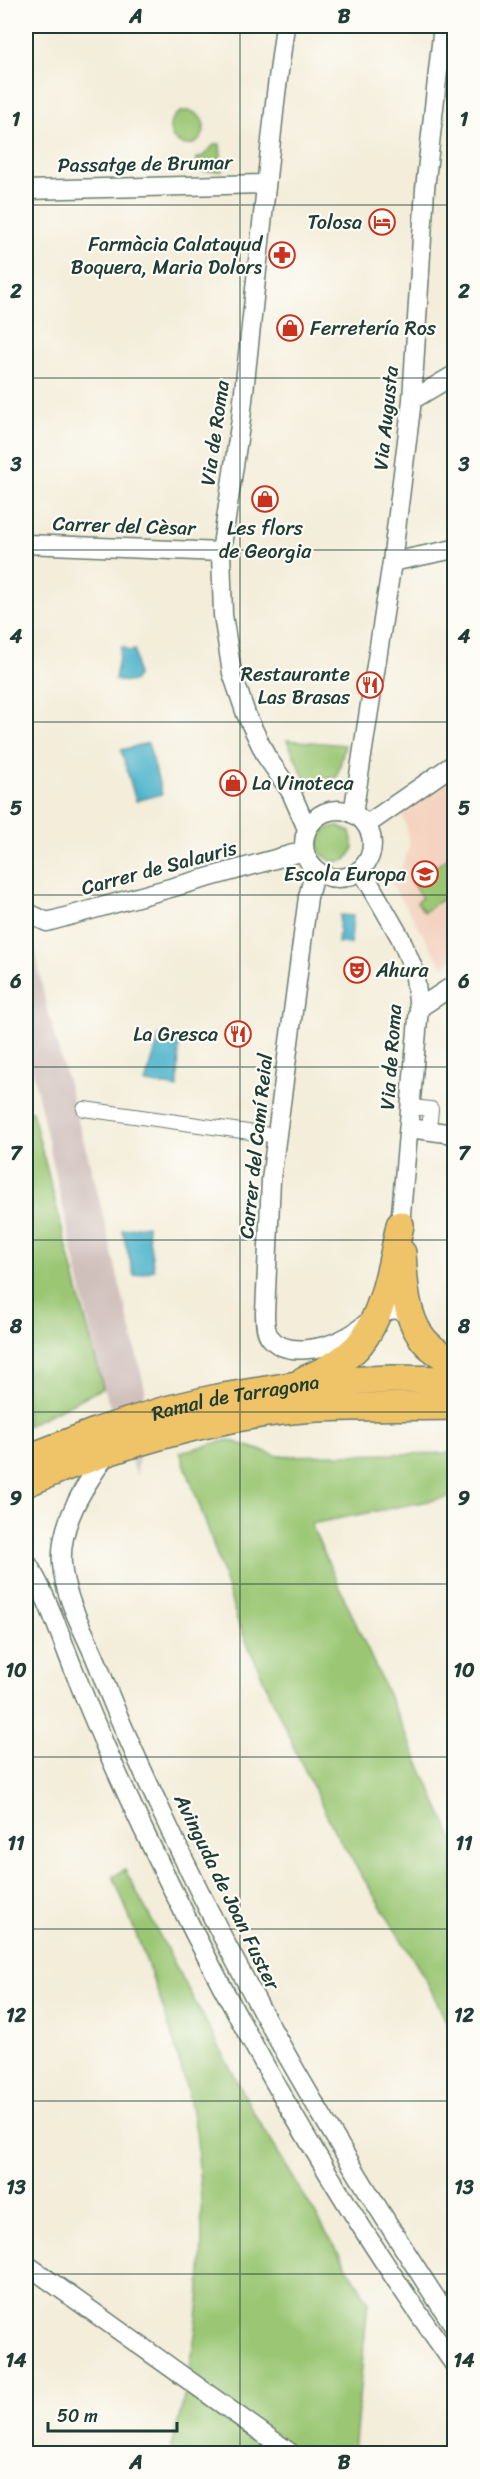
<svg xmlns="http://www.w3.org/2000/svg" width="480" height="2479" font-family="Sriracha,sans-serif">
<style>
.built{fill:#f4d3c0}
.industrial{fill:#d0c0bc}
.green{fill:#9bc774;stroke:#5d8254;stroke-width:1.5}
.water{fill:#4bb2ca;stroke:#35787f;stroke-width:1.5}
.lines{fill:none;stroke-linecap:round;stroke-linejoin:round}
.pedestrian-casing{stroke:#697b6e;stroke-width:16}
.minor-casing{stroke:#697b6e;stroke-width:21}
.primary-casing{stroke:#697b6e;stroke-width:30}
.pedestrian{stroke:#fff;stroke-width:14}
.minor{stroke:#fff;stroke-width:18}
.primary{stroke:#efc469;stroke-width:27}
.grid{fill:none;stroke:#1f3d34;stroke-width:1.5;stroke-opacity:0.55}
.labels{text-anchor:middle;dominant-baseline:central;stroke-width:4.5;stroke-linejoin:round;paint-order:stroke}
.street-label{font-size:20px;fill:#1f3d34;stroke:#fdfcf7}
.poi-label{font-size:20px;fill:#1f3d34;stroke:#fdfcf7;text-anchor:end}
.neatline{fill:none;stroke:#1f3d34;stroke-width:2}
.grid-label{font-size:20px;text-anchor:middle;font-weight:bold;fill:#1f3d34}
</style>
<rect width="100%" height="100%" fill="#fdfcf7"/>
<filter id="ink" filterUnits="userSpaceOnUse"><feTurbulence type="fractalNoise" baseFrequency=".0167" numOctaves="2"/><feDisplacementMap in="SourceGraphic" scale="12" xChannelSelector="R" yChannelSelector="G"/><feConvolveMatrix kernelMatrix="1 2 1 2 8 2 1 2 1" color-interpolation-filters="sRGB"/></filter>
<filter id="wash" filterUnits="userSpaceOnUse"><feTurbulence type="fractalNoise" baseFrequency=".008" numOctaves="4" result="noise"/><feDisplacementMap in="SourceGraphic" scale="24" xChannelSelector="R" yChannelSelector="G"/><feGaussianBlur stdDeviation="1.35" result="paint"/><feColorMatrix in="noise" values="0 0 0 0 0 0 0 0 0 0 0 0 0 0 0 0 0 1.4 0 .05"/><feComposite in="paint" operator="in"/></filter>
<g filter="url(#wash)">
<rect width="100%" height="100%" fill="#f3edd9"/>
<path class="built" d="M454 774V959L443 967 390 881 401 868 409 847 406 824 399 810Z"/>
<path class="industrial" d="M26 904 46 1005 95 1182 145 1389 137 1476 103 1388 26 1041Z"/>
<path class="green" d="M170 128a17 17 0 1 1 34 0a17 17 0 1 1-34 0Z
M215 144H220L222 171H197V158L203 156Z
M287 740 345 745 337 777 307 784Z
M339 826 350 832 354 848 346 860 333 862 321 854C314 839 323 826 339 826Z
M454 854V891L424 912 417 902 422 898 412 883Z
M26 1111H32L103 1388 26 1426Z
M228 1440 279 1456 454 1453V1496L311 1524 454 1841V2037L426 1980 335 1832 295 1750 239 1625 211 1537 180 1452Z
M125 1870 254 2113 368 2301 354 2453H170C196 2360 208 2269 199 2171 198 2156 198 2141 195 2126 178 2040 146 1957 113 1876Z"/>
<path class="water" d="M121 647H125L127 651 135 650 137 676 133 682 119 681 115 679Z
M148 743 162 794 136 801 121 750Z
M340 915 353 916 351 944 338 943Z
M160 1035 179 1038 178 1088 145 1083Z
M147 1225 154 1270 134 1276 122 1230Z"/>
</g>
<g filter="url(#ink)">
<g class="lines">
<g class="pedestrian-casing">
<path id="pedestrian" d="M410 1107 431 1109 429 1131
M84 1109 277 1136"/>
</g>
<g class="minor-casing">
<path id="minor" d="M285 26 276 94 241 419 221 552 223 615 232 673 246 714 266 756 291 792 307 829
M26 190 266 184
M412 400 454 375
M26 544 221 552
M392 562 454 549
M304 844a34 34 0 1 1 68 0a34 34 0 1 1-68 0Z
M353 814 392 562 412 400 425 189 443 26
M366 825 454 764
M361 869 400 937 414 970 419 1008 400 1225
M315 870 308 897 271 1180 265 1313C265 1320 265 1330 269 1336 285 1359 327 1348 347 1337 361 1330 374 1314 390 1310 398 1308 405 1312 411 1318
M26 912 47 922 304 851
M419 1008 454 985
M409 1128 454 1134
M108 1452C86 1484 59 1522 62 1564 65 1602 87 1635 100 1670 118 1720 141 1767 163 1815 245 1994 346 2162 454 2326
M26 1561C48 1596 61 1639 77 1678 97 1729 120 1780 143 1829 232 2016 334 2197 454 2364
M26 2264 292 2454"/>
</g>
<g class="primary-casing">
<g id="primary">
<path d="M402 1253C405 1296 406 1344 454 1360"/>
<path d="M304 1380C323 1372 344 1361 358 1346 384 1316 392 1262 400 1225"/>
<path id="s1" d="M26 1459 98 1431 166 1410 217 1398 315 1382 392 1379 454 1380"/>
<path d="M26 1483C112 1446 223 1413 317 1408 363 1406 409 1407 454 1406"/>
</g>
</g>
<use href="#pedestrian" class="pedestrian"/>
<use href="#minor" class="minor"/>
<use href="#primary" class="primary"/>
</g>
</g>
<path class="grid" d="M240 26V2454M26 205H454M26 378H454M26 550H454M26 722H454M26 895H454M26 1067H454M26 1240H454M26 1412H454M26 1584H454M26 1757H454M26 1929H454M26 2101H454M26 2274H454"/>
<defs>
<g id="hotel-ring" transform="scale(1.35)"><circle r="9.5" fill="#fdfcf7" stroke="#c8321e" stroke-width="1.5"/><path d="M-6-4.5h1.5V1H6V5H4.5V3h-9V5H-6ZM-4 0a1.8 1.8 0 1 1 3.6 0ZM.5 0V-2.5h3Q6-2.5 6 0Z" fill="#c8321e"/></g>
<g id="pharmacy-ring" transform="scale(1.35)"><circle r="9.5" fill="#fdfcf7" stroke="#c8321e" stroke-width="1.5"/><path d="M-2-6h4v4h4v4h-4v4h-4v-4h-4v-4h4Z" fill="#c8321e"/></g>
<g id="shop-ring" transform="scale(1.35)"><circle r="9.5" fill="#fdfcf7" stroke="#c8321e" stroke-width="1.5"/><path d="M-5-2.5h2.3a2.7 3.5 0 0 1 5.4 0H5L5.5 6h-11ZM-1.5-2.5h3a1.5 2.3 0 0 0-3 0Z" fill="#c8321e"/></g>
<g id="restaurant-ring" transform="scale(1.35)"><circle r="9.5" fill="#fdfcf7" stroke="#c8321e" stroke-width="1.5"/><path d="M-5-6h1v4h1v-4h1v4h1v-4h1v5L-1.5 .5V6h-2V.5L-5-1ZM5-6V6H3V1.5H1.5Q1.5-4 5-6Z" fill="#c8321e"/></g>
<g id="school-ring" transform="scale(1.35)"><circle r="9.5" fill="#fdfcf7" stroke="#c8321e" stroke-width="1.5"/><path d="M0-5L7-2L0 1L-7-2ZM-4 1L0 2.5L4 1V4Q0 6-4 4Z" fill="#c8321e"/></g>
<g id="theatre-ring" transform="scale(1.35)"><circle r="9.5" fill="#fdfcf7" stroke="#c8321e" stroke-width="1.5"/><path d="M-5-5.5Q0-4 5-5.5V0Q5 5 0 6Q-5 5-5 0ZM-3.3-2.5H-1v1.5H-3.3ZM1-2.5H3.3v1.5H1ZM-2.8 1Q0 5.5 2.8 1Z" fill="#c8321e"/></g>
</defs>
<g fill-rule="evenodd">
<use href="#hotel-ring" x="382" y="222"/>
<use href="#pharmacy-ring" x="282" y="255"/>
<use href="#shop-ring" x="290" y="328"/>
<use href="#shop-ring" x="265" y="499"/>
<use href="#restaurant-ring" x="370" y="685"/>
<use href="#shop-ring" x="233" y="783"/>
<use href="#school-ring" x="425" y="874"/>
<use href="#theatre-ring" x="357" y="970"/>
<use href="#restaurant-ring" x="238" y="1034"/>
</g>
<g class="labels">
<g class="street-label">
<text transform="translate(145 164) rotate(-1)">Passatge de Brumar</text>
<text transform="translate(386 418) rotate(-84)">Via Augusta</text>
<text transform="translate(215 433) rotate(-82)">Via de Roma</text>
<text transform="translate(124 526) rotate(2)">Carrer del Cèsar</text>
<text transform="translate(159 868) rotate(-15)">Carrer de Salauris</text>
<text transform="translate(391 1057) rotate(-86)">Via de Roma</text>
<text transform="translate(256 1146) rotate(-84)">Carrer del Camí Reial</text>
<text stroke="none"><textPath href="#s1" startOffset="219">Ramal de Tarragona</textPath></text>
<text transform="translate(227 1892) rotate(64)">Avinguda de Joan Fuster</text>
</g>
<g class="poi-label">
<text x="362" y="222">Tolosa</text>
<text x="262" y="244">Farmàcia Calatayud<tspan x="262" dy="23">Boquera, Maria Dolors</tspan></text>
<text x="310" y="328" text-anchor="start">Ferretería Ros</text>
<text x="265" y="528" text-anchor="middle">Les flors<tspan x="265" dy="23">de Georgia</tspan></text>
<text x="350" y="674">Restaurante<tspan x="350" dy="23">Las Brasas</tspan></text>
<text x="252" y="783" text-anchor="start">La Vinoteca</text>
<text x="406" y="874">Escola Europa</text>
<text x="376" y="970" text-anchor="start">Ahura</text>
<text x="218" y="1034">La Gresca</text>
</g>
</g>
<rect width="480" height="2479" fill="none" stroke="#fdfcf7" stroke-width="66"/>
<path d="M48 2422v9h129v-9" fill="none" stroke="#1f3d34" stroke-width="3"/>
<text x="57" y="2422" font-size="18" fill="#1f3d34" stroke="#fdfcf7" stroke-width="4.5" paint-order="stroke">50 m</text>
<rect x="33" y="33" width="414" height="2413" class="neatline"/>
<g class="grid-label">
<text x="136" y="23">A</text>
<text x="344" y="23">B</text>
<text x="16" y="126">1</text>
<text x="464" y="126">1</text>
<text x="16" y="298">2</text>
<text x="464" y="298">2</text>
<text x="16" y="471">3</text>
<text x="464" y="471">3</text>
<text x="16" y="643">4</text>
<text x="464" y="643">4</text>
<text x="16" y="815">5</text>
<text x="464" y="815">5</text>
<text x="16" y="988">6</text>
<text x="464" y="988">6</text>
<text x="16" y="1160">7</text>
<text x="464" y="1160">7</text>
<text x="16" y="1333">8</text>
<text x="464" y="1333">8</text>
<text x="16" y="1505">9</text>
<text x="464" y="1505">9</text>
<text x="16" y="1677">10</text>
<text x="464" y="1677">10</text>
<text x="16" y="1850">11</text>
<text x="464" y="1850">11</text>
<text x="16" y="2022">12</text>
<text x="464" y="2022">12</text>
<text x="16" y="2194">13</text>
<text x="464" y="2194">13</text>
<text x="16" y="2367">14</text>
<text x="464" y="2367">14</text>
<text x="136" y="2469">A</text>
<text x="344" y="2469">B</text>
</g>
</svg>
